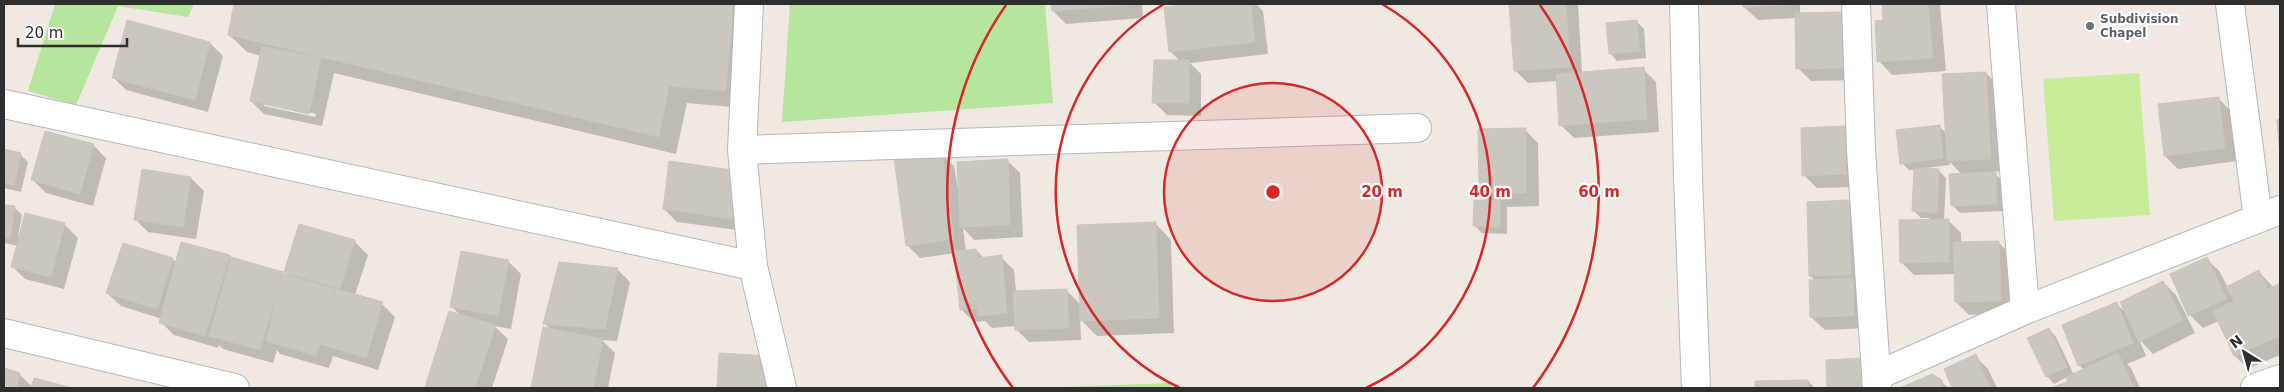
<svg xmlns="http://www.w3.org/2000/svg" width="2284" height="392" font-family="'DejaVu Sans',sans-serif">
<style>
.green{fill:#b6e59e}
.pitch{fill:#c9ec9a}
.shadow{fill:#0003;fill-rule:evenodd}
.building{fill:#cbc7bf;stroke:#cbc5ba}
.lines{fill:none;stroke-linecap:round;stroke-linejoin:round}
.minor-casing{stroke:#b4b7c1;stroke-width:30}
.minor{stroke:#fff;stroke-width:28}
.ring{fill:none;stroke:#d62828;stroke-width:2.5}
.worship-dot{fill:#6b7280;stroke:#fff;stroke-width:2}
.labels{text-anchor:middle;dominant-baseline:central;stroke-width:4.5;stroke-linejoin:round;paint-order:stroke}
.worship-label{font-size:12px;font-weight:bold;fill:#5b616d;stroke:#fff;text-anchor:start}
.centre{fill:#d62828;stroke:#fff;stroke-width:2.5}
.ring-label{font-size:15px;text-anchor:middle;font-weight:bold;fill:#d62828;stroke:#fff;stroke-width:4.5;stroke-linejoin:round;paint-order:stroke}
</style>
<rect width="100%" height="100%" fill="#efe9e1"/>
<path class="green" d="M55 4H194L188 17 118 6 76 105 28 91Z
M790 4H1045L1053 103 782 122Z
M1171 383V388H1036Z"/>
<path class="pitch" d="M2139 73 2150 215 2054 221 2043 79Z"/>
<path class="shadow" d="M235 4H751L743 108 687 103 676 154 334 73 322 126 264 114 251 101 261 56 247 52 229 35ZM264 103 316 114 315 117 264 106Z
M1053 4H1142L1143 18 1066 24 1053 11Z
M1203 4H1256L1263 11 1268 54 1190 63 1201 74V116L1167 115 1154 102 1180 61 1170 51 1166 8Z
M1511 4H1578L1582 73 1643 69 1656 82 1659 132 1574 138 1561 125 1558 81 1528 83 1515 70Z
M1744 4H1800V14L1858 80 1811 81 1798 68 1797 18 1758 20 1744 7Z
M1883 4H1940L1946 71 1892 75 1879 61 1884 21Z
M1636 21 1644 29 1646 58 1617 61 1610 53Z
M210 43 223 56 208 112 126 90 113 77Z
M1986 73 1999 86 2003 171 1993 172 2002 181 2004 211 1960 213 1952 205 1962 175 1950 162V165L1925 168 1938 170 1946 178 1944 220H1948L1961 233V243L1998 242 2011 255 2013 313 1969 315 1956 302 1955 274 1914 275 1901 262 1930 218H1921L1914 211 1915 170H1909L1902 163 1939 126 1946 133Z
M2219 99 2232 112 2237 161 2178 169 2165 156Z
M1844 128 1857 141 1859 187 1817 188 1804 175Z
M1525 130 1538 143 1539 206 1507 207V234L1482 233 1475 226 1487 201 1480 194Z
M93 145 106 158 93 206 46 193 33 180Z
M4 150 21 155 28 162 21 192 4 188Z
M941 153 954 166 958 189 1007 160 1020 173 1023 237 974 240 963 228 966 251 976 250 985 259 1001 257 1014 270 1016 292 1066 290 1080 304 1155 223 1171 240 1174 333 1097 336 1080 319 1081 340 1029 342 1016 329V326L992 328 985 321 974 322 961 309 956 253 920 258 907 245Z
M739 172 745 231 677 222 664 209Z
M191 178 204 191 196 239 148 232 135 219Z
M1848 202 1861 215 1867 328 1825 330 1811 317 1816 281 1810 276Z
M4 206 14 207 22 215 18 236 65 225 78 238 64 289 25 279 12 266 18 246 4 243Z
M300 225 355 242 368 255 355 295 382 304 395 317 378 370 333 356 329 368 280 354 277 350 273 363 223 349 219 345 218 348 174 335 161 322 162 319 121 306 107 293 172 259 177 263 229 256 290 276 285 271Z
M2207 259 2220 272 2228 288 2259 272 2274 288 2280 286V355L2248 369 2235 356 2219 321 2203 328 2190 315Z
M508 261 521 274 511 329 494 326 508 339 492 388H428L426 386 460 315 452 307Z
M617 269 630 282 617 341 602 340 615 353 608 388H532L544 329 551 330 545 324Z
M2163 282 2176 295 2195 333 2153 354 2139 339 2146 356 2127 364 2131 368 2140 388H2054L2070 382 2067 377 2054 384 2047 376 2049 329 2056 337 2074 375 2084 370 2079 365 2116 303 2126 313Z
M720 354 780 388H718Z
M1975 356 1988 369 1997 388H1953L1945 370Z
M4 369 19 374 33 387 35 379 67 388H4Z
M1932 375 1949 388H1903Z
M1808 381 1815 388H1756V382Z"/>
<path class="building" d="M234 4H316L399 34 408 4H685L659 137 228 35Z
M316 4H408L399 34Z
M685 4H733L726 91 669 86Z
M1051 4H1130L1131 5 1052 11Z
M1192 4H1251L1255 42 1169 52 1164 7Z
M1509 4H1566L1570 67 1514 71Z
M1743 4H1788V5L1743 7Z
M1882 4H1928L1933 58 1877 62 1875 21 1883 20Z
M1844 12 1845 68 1796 69 1795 13Z
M127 20 210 42 195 100 112 78Z
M1637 20 1640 51 1609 54 1606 23Z
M262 46 321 58 309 114 250 101Z
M1154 60H1189V103H1152Z
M1644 67 1647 119 1559 126 1556 74Z
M1986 72 1991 159 1947 161 1942 74Z
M2219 97 2225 148 2164 156 2158 104Z
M2280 119V155L2277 120Z
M1940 125 1943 158 1900 164 1896 130Z
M1845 126 1846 174 1802 176 1801 128Z
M1526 128V193L1479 194 1478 129Z
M45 131 94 144 80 194 31 180Z
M4 149 21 153 14 186 4 183Z
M942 151 954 239 906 246 894 158Z
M1008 159 1010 225 960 227 957 162Z
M669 161 739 171 732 219 663 209Z
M1914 168 1939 169 1937 213 1912 211Z
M142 169 191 177 183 227 134 220Z
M1996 172 1997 204 1951 206 1949 174Z
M1474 200H1500V227L1473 226Z
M1849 200 1851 275 1809 276 1807 202Z
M4 205 15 206 10 239 4 238Z
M25 213 65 223 51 277 11 267Z
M1949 219V262L1900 263 1899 220Z
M1156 222 1159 318 1080 321 1077 225Z
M299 224 355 240 340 289 284 272Z
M1999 241 2001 301 1955 302 1953 242Z
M181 242 230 255 205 336 159 323Z
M123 243 173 258 157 309 106 293Z
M976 249 978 258 1002 255 1007 313 978 316 977 308 960 310 954 251Z
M461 251 509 260 498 316 450 307Z
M231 257 283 272 260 350 209 336Z
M2207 257 2227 299 2188 316 2170 274Z
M559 262 618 268 605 329 543 324Z
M2259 270 2268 289 2279 284 2280 285V336L2234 356 2213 311 2234 301 2226 287Z
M282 273 337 290 316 356 266 341Z
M1853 278 1854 316 1810 317 1809 280Z
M2163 281 2183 320 2139 342 2120 302Z
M337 289 383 302 366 358 320 344Z
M1067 289 1069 328 1015 330 1013 291Z
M2117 302 2133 343 2078 366 2062 325Z
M449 311 496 325 475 388 425 387Z
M543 327 603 339 593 388H531Z
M2049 328 2067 367 2046 377 2027 338Z
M719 353 769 356 766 388H717Z
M2118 353 2134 388H2071L2066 377Z
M1976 354 1990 388H1952L1944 369Z
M1863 358 1865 388H1827L1826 360Z
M4 368 20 373 16 388H4Z
M1932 374 1942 380 1943 388H1900Z
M34 378 72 388H31Z
M1808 380V388H1755V381Z
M2069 381 2072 388H2051Z"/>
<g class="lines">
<g class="minor-casing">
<path id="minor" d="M749 4 742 150 753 266 782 388
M1684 4 1688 177 1696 388
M1856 4 1861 150 1877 388
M2001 4 2025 310
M2230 4 2258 218
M4 104 753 266
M742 150 1417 128
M4 333 235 388
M1876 376 2025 310 2280 210
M2255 388 2280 379"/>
</g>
<use href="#minor" class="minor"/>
</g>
<circle cx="1273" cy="192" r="109" fill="#d62828" fill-opacity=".12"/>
<g class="ring">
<circle cx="1273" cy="192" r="109"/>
<path d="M1180 388A217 217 0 0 1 1164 4M1382 4A217 217 0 0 1 1366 388"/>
<path d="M1013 388A326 326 0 0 1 1006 5M1540 5A326 326 0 0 1 1533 388"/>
</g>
<circle class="worship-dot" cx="2090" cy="26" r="5"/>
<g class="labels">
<g class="worship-label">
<text x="2100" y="19">Subdivision<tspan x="2100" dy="14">Chapel</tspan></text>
</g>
</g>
<circle cx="1273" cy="192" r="8" class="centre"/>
<g class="ring-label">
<text x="1382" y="197">20 m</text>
<text x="1490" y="197">40 m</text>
<text x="1599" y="197">60 m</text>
</g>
<rect width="2284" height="392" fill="none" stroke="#2e2e2e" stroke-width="10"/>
<g transform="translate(2244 352) rotate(323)" stroke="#ffffff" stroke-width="4" paint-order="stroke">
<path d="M0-4L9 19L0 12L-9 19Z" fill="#2e2e2e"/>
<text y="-8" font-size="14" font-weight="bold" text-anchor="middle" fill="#2e2e2e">N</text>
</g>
<path d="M18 38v8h109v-8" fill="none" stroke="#2e2e2e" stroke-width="2.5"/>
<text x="25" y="38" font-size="15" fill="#2e2e2e" stroke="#ffffff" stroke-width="4" paint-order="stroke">20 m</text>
</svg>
